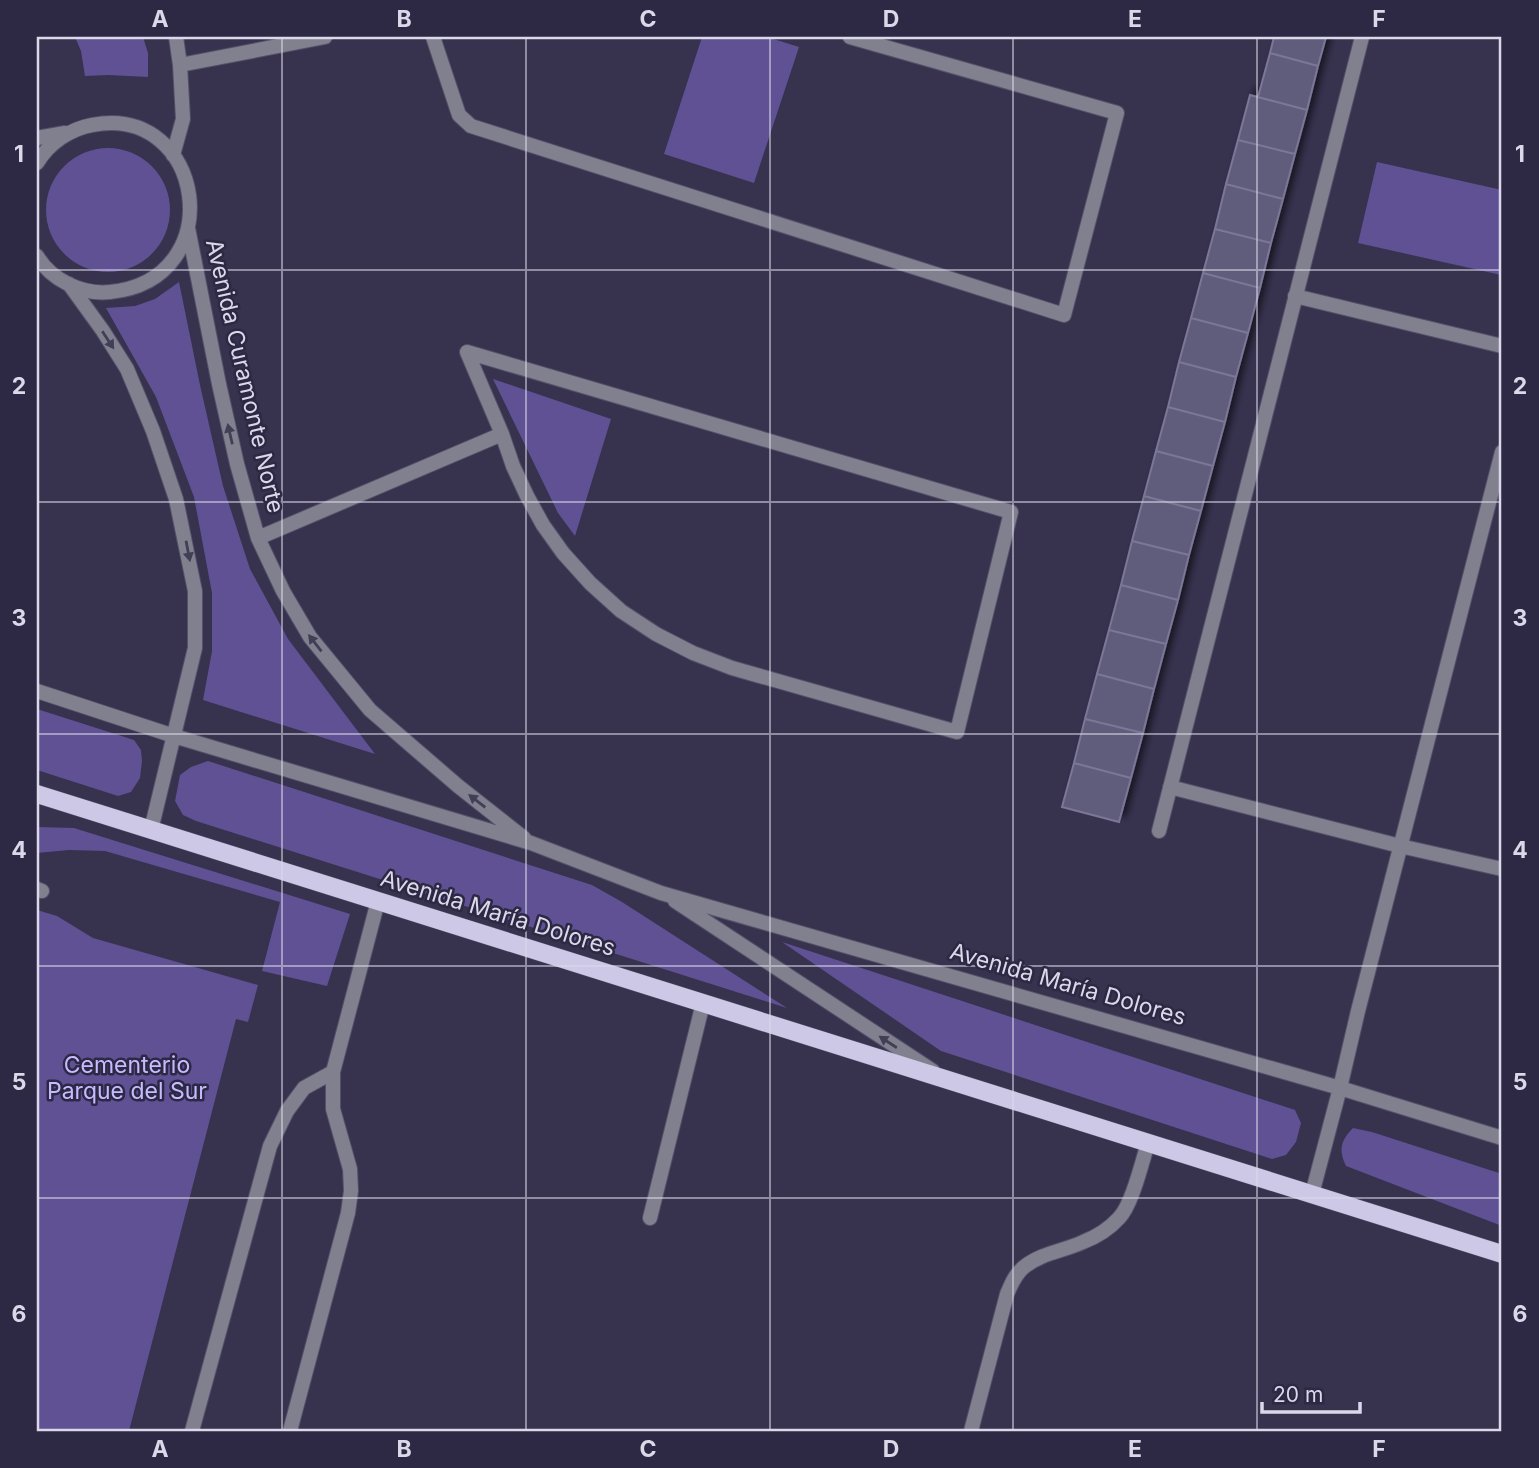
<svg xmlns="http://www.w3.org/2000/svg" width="1539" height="1468" font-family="Inter,sans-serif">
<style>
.green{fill:#5f5193}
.building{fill:#615c7b;stroke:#7c7797;stroke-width:2;filter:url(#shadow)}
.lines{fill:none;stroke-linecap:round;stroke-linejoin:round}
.service-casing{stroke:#55506a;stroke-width:16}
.minor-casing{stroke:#55506a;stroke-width:16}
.primary-casing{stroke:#55506a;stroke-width:19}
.service{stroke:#81808e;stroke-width:14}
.minor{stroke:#81808e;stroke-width:14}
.primary{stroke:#ccc8e6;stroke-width:18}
.oneway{fill:#423e56}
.grid{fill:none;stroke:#dbd8ea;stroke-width:2;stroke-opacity:0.55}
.labels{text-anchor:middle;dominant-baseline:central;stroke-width:5;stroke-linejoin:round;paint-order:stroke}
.street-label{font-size:23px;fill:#dbd8ea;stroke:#2d2843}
.park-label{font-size:23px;fill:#c7bbff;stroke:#2d2843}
.neatline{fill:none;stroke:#dbd8ea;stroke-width:2.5}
.grid-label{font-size:23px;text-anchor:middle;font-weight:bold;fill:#dbd8ea}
</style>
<defs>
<filter id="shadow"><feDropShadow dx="6" dy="-6" stdDeviation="3.5" flood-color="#0009"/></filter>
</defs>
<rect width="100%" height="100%" fill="#37324e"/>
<path class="green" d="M75 37H143L148 53V77L108 75 85 76 81 51Z
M702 37H767L799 47 754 183 664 154Z
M46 210a62 62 0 1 1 124 0a62 62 0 1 1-124 0Z
M1377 162 1502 190 1501 275 1358 243Z
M179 282 200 385 223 486 250 569 288 639 375 754 203 700 212 651V593L194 497 156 397 106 308 135 306 155 299Z
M493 379 611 419 575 536 558 513Z
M37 709 134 740 141 750 142 761 140 778 131 792 118 796 37 770Z
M208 761 592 885 622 902 787 1008 196 821 183 815 175 801 180 775 191 767Z
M37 827 74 828 350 914 327 986 262 971 280 902 105 851 69 850 37 853Z
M37 910 57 916 93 938 258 985 248 1022 236 1019 129 1431H37Z
M782 942 1295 1110 1301 1123 1296 1142 1286 1155 1272 1159 941 1051Z
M1353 1128 1372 1132 1502 1174V1226L1346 1166C1338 1150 1341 1140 1353 1128Z"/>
<path class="building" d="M1274 37H1326L1318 66 1270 53Z
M1270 53 1318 66 1307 110 1258 97Z
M1250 95 1307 110 1295 154 1238 140Z
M1238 140 1295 154 1283 199 1226 184Z
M1226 184 1283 199 1271 243 1215 229Z
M1215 229 1271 243 1260 288 1203 273Z
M1203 273 1260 288 1248 333 1191 318Z
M1191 318 1248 333 1236 377 1179 362Z
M1179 362 1236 377 1225 422 1168 407Z
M1168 407 1225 422 1213 466 1156 451Z
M1156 451 1213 466 1201 511 1144 496Z
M1144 496 1201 511 1189 555 1132 541Z
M1132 541 1189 555 1178 600 1121 585Z
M1121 585 1178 600 1166 644 1109 630Z
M1109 630 1166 644 1154 689 1097 674Z
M1097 674 1154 689 1143 733 1085 719Z
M1085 719 1143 733 1131 778 1074 763Z
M1074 763 1131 778 1119 822 1062 807Z"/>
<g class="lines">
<g class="service-casing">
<path id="service" d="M37 889 42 891
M192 1431 270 1146 287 1111 304 1088 333 1072
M290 1431 348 1213 351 1191 350 1169 333 1109V1072L378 901"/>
</g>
<g class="minor-casing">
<path id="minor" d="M433 37 459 115 471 126 1064 315 1117 113 850 37
M180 65 325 37
M37 138 65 133
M173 155 183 119 180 65 176 37
M37 163C49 143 70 129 92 125 205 103 232 280 110 292 82 295 51 280 37 256
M188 228 219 384 237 464 258 538 283 591 310 637 370 710 458 786 524 838
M69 284 103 331 127 369 153 431 176 499 195 591V648L151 830
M1295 296 1502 346
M467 352 1011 512 957 732 732 668 693 653 656 634 621 611 590 583 563 553 543 525 527 496 513 466 502 434Z
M258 538 502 434
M37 691 174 736 531 843 661 893 1340 1088 1502 1138
M1170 787 1400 846 1502 869
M1159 831 1362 37
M675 901 933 1071
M1312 1194 1340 1088 1358 1011 1502 452
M650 1218 703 1003
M971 1431 1007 1294C1011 1285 1015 1274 1024 1267 1041 1253 1064 1251 1083 1242 1096 1237 1110 1228 1119 1218 1132 1205 1142 1162 1148 1143"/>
</g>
<g class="primary-casing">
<path id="primary" d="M37 794 1502 1254"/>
</g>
<use href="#service" class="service"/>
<use href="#minor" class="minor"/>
<use href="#primary" class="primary"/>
</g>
<defs><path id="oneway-solid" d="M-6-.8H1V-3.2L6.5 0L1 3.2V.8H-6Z" transform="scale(1.75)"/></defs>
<g class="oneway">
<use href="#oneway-solid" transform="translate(108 340) rotate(57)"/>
<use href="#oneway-solid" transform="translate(230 434) rotate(-103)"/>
<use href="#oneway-solid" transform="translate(188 551) rotate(79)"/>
<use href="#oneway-solid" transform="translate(315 643) rotate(-128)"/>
<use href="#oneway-solid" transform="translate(477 801) rotate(-142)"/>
<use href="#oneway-solid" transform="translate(888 1042) rotate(-147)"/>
</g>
<path class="grid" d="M282 37V1431M526 37V1431M770 37V1431M1013 37V1431M1257 37V1431M37 270H1502M37 502H1502M37 734H1502M37 966H1502M37 1198H1502"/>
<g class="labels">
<g class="street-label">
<text transform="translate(245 376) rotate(77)">Avenida Curamonte Norte</text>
<text transform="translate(498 913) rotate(17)">Avenida María Dolores</text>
<text transform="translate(1068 984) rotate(16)">Avenida María Dolores</text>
</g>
<g class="park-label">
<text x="127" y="1065">Cementerio<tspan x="127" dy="26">Parque del Sur</tspan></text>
</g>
</g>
<rect width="1539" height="1468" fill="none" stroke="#2d2843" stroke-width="77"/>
<path d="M1262 1402v10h98v-10" fill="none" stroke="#dbd8ea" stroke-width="3.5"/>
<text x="1273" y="1402" font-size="21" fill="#dbd8ea" stroke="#2d2843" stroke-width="5" paint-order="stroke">20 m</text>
<rect x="38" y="38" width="1462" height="1392" class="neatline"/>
<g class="grid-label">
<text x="160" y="27">A</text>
<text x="404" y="27">B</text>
<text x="648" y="27">C</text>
<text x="891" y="27">D</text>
<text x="1135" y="27">E</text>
<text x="1379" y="27">F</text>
<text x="19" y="162">1</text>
<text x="1520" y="162">1</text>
<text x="19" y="394">2</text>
<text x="1520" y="394">2</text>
<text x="19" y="626">3</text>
<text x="1520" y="626">3</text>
<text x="19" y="858">4</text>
<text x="1520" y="858">4</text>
<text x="19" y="1090">5</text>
<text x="1520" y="1090">5</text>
<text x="19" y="1322">6</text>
<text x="1520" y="1322">6</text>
<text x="160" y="1457">A</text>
<text x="404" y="1457">B</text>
<text x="648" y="1457">C</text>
<text x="891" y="1457">D</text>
<text x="1135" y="1457">E</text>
<text x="1379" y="1457">F</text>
</g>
</svg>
